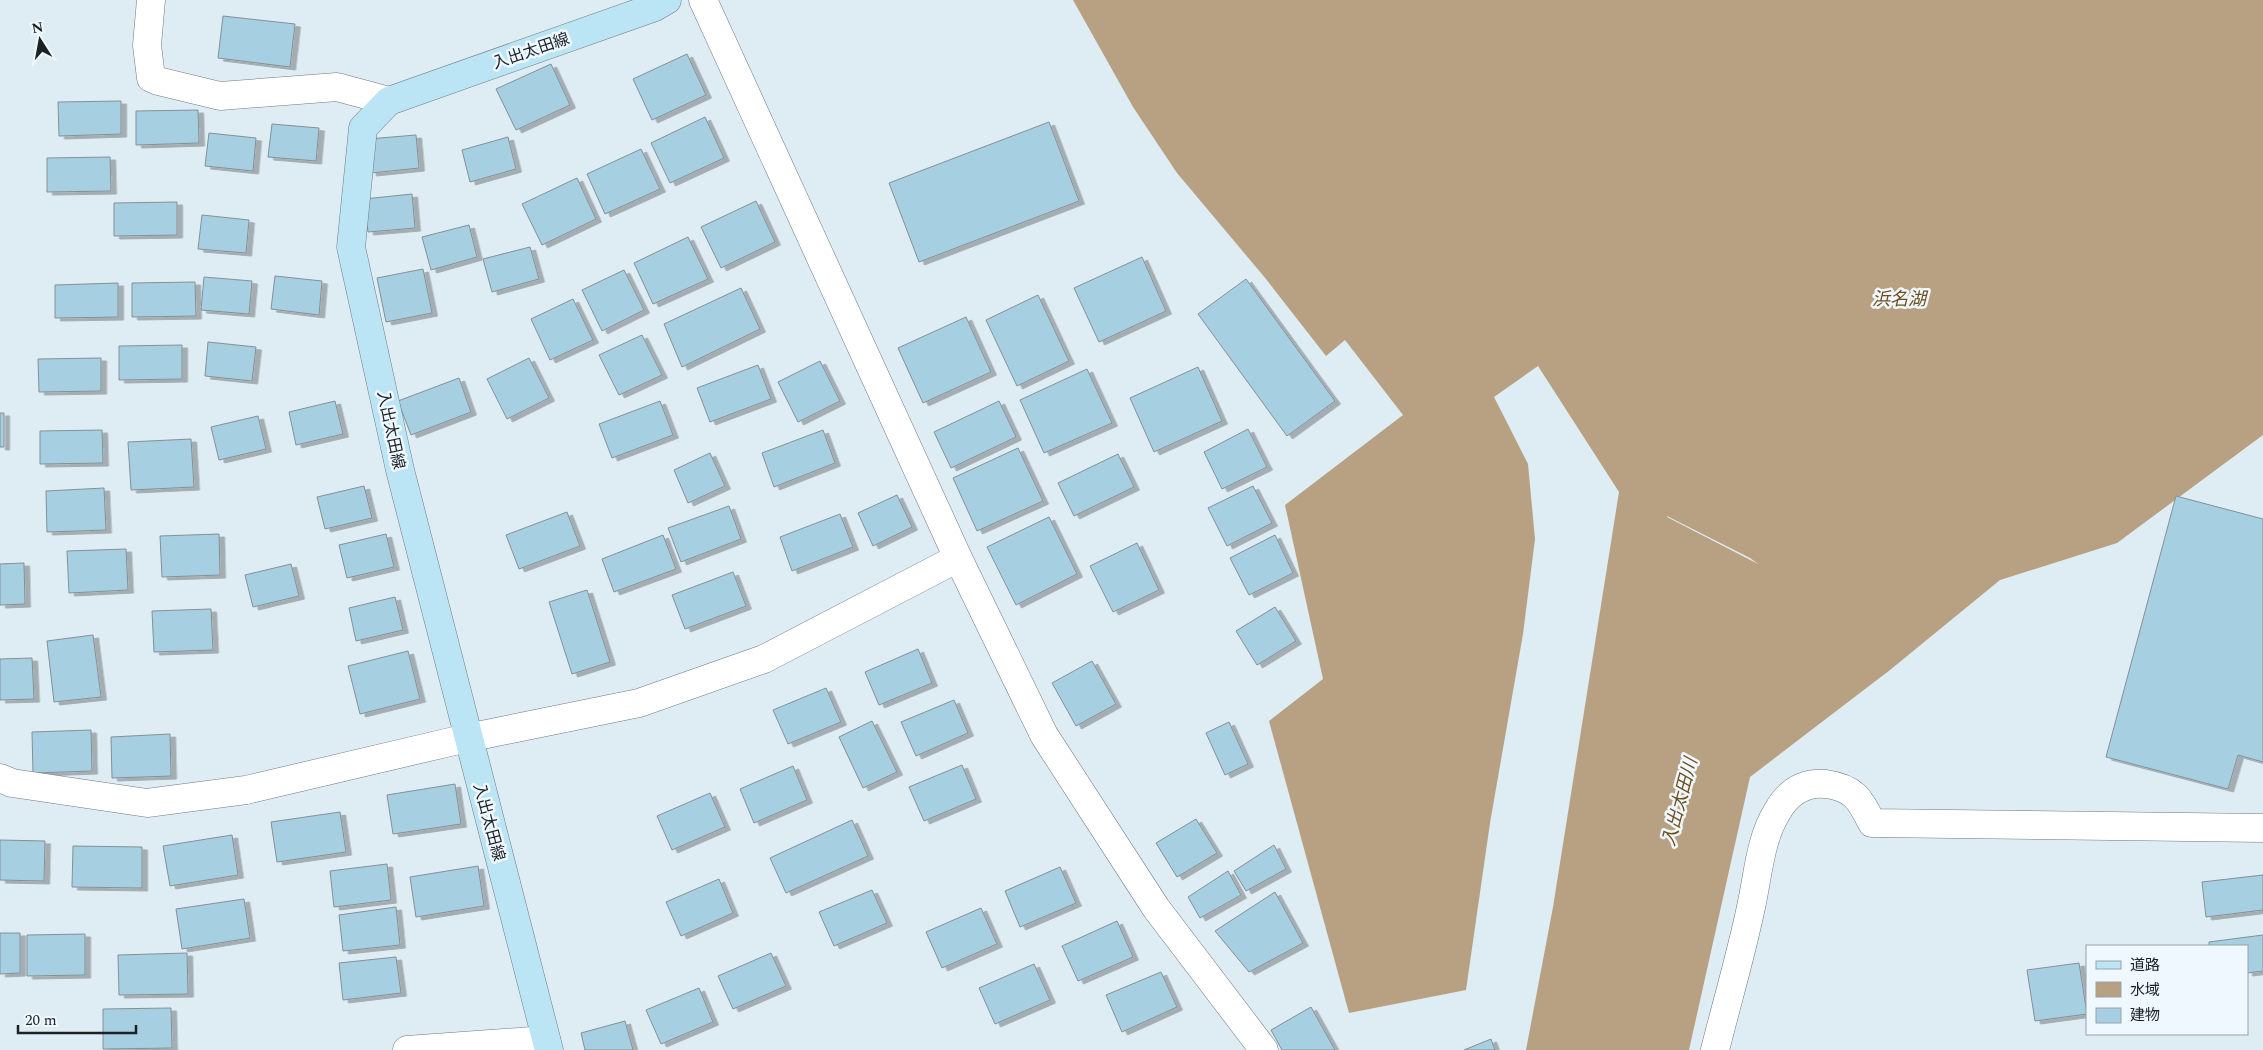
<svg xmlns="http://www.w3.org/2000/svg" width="2263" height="1050" font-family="Spectral,'Noto Sans JP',serif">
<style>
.water{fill:#b8a182;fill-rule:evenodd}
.building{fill:#a7cfe2;stroke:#849096;filter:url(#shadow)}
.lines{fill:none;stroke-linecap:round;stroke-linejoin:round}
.minor-casing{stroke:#6f7b81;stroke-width:29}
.tertiary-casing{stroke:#6f7b81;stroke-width:29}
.secondary-casing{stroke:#6f7b81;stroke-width:29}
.minor{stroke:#fff;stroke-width:28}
.tertiary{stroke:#fff;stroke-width:28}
.secondary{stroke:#bbe4f4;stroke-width:28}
.labels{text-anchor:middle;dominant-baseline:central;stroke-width:5;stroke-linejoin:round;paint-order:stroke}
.street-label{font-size:16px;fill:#1c2124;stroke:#eef8fe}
.water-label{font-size:18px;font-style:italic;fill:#704e1b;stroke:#eef8fe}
</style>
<defs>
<filter id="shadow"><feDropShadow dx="5.5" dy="3" stdDeviation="0" flood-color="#0004"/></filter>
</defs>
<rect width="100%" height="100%" fill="#deecf3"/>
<path class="water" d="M1073 0H2263V435L2117 543 2000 580 1890 670 1750 777 1689 1050H1526L1553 907 1619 492 1538 366 1494 397 1528 464 1535 539 1523 634 1490 823 1466 990 1349 1013 1269 721 1323 679 1285 505 1403 415 1345 340 1326 356 1266 279 1177 173 1133 107ZM1667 516 1750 558 1758 564 1667 517Z"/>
<path class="building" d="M223 16 295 24 290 67 218 58Z
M687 54 706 95 652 120 633 79Z
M551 64 570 105 516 130 496 89Z
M121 101V134L59 136 58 102Z
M198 110 199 143 136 145V111Z
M705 117 724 158 670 183 651 143Z
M1049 122 1079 201 919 262 889 183Z
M272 124 319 128 316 161 268 157Z
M209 133 256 138 253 171 205 166Z
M416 135 419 168 371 173 368 139Z
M508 137 516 169 470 182 462 150Z
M641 149 660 189 605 214 587 174Z
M110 157 111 191 47 192V158Z
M577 178 596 219 542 245 522 204Z
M412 194 415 228 368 232 364 199Z
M756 201 775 242 721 268 701 227Z
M177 202V235L114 236V203Z
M202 215 249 220 246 253 198 249Z
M469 225 477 257 431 270 422 237Z
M688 237 708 279 653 304 634 263Z
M530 247 539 279 492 292 483 259Z
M1142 257 1166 311 1099 342 1074 288Z
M423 269 432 313 386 322 377 278Z
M624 270 644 310 602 331 582 290Z
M275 276 322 281 319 315 271 309Z
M204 277 252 281 249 314 201 310Z
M1246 279 1335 401 1287 436 1198 314Z
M195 282 196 316 132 317V283Z
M118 283V317L55 318V285Z
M741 288 760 329 682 367 664 324Z
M1038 295 1069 361 1017 386 986 320Z
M573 299 593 340 550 360 531 319Z
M966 317 991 372 923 403 898 348Z
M642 335 662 375 619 395 599 355Z
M208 342 256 347 252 381 205 376Z
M182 345V379L119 380V346Z
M101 358V391L39 392 38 359Z
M529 358 549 398 507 419 487 379Z
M820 361 840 401 798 422 778 382Z
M758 365 771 399 710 422 697 388Z
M1198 367 1222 421 1154 452 1130 398Z
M1087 369 1112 423 1044 453 1020 400Z
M459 378 471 412 411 435 398 401Z
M335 401 343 434 296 445 289 412Z
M660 401 673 435 612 458 599 424Z
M999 401 1016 437 951 468 934 432Z
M0 413H4V447H0Z
M258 416 266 449 219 460 211 427Z
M1248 429 1267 467 1222 489 1204 452Z
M102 430 103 463 40 464V431Z
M823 430 835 463 774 487 762 453Z
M191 439 194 487 131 490 128 442Z
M1018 448 1043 501 977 531 953 478Z
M710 453 725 486 688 503 674 470Z
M1118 454 1134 487 1074 516 1058 483Z
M364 486 372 518 325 529 317 497Z
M1253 486 1272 523 1227 546 1208 508Z
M104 488 106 530 47 532 46 491Z
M897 495 912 527 873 546 858 513Z
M2176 496 2263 519V762L2238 755 2228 789 2106 757Z
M729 506 741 539 681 562 668 528Z
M567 512 580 546 519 569 506 535Z
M840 514 853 547 792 571 780 537Z
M1049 517 1077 574 1016 605 987 547Z
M219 534 220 575 162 577 160 536Z
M386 534 394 567 347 578 339 545Z
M663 535 676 569 614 592 602 559Z
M1275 535 1293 573 1249 595 1230 558Z
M1137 543 1159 590 1113 612 1090 566Z
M126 549 128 590 69 593 67 551Z
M24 563 25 604 0 605V564Z
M291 564 299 596 253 607 245 575Z
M733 572 746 606 685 629 672 595Z
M587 590 610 662 572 674 549 602Z
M395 597 403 630 356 641 349 608Z
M1275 607 1296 641 1257 665 1236 631Z
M211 609 213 650 154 652 152 611Z
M93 635 101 697 54 702 47 641Z
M918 649 932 683 879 705 865 672Z
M408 651 420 699 360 714 348 666Z
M32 658 34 699 0 700V659Z
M1092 661 1116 704 1076 726 1052 683Z
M826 688 841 722 788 744 773 710Z
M954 700 968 733 916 756 901 722Z
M872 721 897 772 863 788 839 737Z
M1229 722 1248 764 1225 775 1206 733Z
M91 730 92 771 33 773 32 732Z
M170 734 171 776 112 778 111 737Z
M962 765 976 799 924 821 909 787Z
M793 766 807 800 754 823 740 789Z
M455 784 461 824 393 834 387 795Z
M710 793 725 827 672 850 657 816Z
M340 812 346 852 277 862 271 822Z
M1196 819 1217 853 1177 877 1156 843Z
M852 820 868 856 786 893 770 858Z
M232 835 238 875 170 886 163 846Z
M0 840 45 841 44 881 0 880Z
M1274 845 1286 869 1246 891 1234 871Z
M73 846 142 847V888L72 887Z
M387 864 391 900 334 907 330 871Z
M478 866 484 906 416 917 410 877Z
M1060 867 1076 903 1020 927 1005 891Z
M1228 871 1241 895 1200 918 1188 897Z
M2263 875V910L2206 917 2202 882Z
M719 879 733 913 681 936 666 902Z
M872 890 887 923 834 946 819 912Z
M1275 892 1303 943 1249 972 1215 931Z
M244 899 250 938 182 949 176 909Z
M396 907 400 945 343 951 339 915Z
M981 908 997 944 942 968 926 932Z
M1117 921 1133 957 1078 981 1062 946Z
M0 933H20V973L0 974Z
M85 934V975L27 976V935Z
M2263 935V971L2247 973V946H2209V942Z
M187 953 188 994 119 995 118 955Z
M771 953 786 986 733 1009 718 976Z
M396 957 401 993 343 1000 339 963Z
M2079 963 2087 1014 2035 1021 2027 970Z
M1034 964 1050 1000 995 1024 979 988Z
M1161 972 1177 1007 1122 1032 1106 995Z
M699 988 713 1022 661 1044 646 1010Z
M1311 1007 1335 1050H1282L1271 1030Z
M171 1008 172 1048 103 1049V1009Z
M625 1021 633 1050H585L581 1033Z
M1491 1039 1495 1050H1464Z"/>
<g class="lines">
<g class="minor-casing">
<path id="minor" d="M151 0 147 45 151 78 158 81 220 96 337 87 389 101
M703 0 958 558
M407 1050 546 1040
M1715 1050C1727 1002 1741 955 1751 907 1758 876 1760 839 1777 812 1788 792 1804 782 1826 784 1855 788 1860 800 1872 823L2263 828"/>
</g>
<g class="tertiary-casing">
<path id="tertiary" d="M0 778 12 783 147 803 246 790 467 738 639 703 764 659 958 558 1044 735 1156 908 1264 1050"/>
</g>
<g class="secondary-casing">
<path id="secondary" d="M549 1050 400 470 351 247 363 128 389 101 655 7 667 0"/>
</g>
<use href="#minor" class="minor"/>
<use href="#tertiary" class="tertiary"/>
<use href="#secondary" class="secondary"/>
</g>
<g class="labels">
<g class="street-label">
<text transform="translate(531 51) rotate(-19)">入出太田線</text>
<text transform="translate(391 430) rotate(78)">入出太田線</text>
<text transform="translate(489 822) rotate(75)">入出太田線</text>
</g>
<g class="water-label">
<text x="1899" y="299">浜名湖</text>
<text transform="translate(1680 802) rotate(-75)">入出太田川</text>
</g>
</g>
<rect x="2086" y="945" width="162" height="90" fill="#eef8fe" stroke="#9aa2a7"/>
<rect x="2096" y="961" width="25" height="8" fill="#bbe4f4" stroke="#9aa2a7"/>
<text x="2130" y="970" font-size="15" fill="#1c2124">道路</text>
<rect x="2096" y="982" width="25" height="15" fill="#b8a182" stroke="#9aa2a7"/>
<text x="2130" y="995" font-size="15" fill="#1c2124">水域</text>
<rect x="2096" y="1008" width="25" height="15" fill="#a7cfe2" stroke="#9aa2a7"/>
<text x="2130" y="1020" font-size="15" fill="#1c2124">建物</text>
<g transform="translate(40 40) rotate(349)" stroke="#eef8fe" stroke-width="4" paint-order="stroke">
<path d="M0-4L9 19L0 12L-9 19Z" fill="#1c2124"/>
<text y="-8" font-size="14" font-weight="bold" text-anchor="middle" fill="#1c2124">N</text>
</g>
<path d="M18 1025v8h118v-8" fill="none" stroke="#1c2124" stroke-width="2.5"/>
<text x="25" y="1025" font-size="15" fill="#1c2124" stroke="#eef8fe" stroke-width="4" paint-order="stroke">20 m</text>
</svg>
